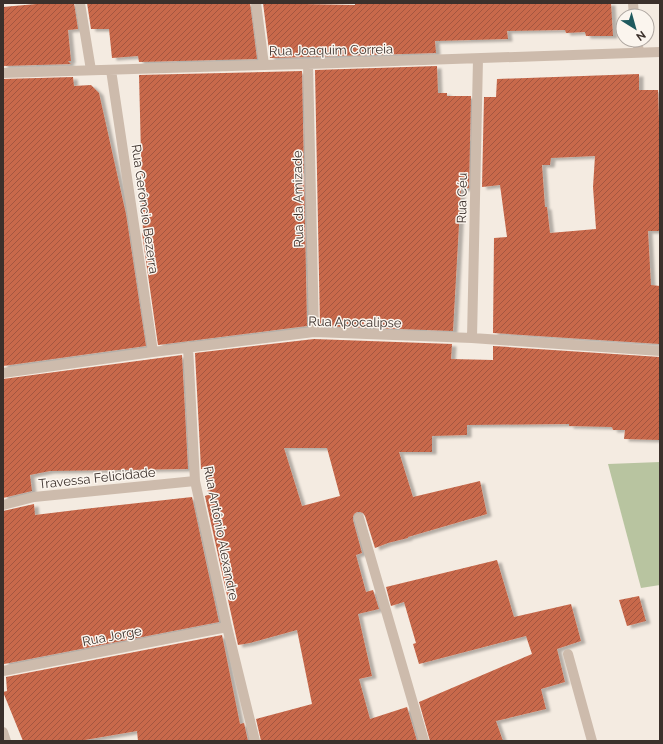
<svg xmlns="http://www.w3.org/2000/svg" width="663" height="744" font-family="Raleway,sans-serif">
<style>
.pitch{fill:#b8c4a0}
.building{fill:url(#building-hatch);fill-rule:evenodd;filter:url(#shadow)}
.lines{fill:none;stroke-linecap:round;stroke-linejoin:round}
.minor{stroke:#cdbbac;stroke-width:10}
.labels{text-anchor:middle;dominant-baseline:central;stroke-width:3;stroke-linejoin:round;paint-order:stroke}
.street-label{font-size:13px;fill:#3b302b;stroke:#fbf5ee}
</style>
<defs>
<pattern id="building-hatch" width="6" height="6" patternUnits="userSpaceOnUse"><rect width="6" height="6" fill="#c8694b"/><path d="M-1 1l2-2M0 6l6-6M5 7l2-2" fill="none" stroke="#a4573f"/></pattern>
<filter id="shadow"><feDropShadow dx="4.5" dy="2.5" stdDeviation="1" flood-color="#0004"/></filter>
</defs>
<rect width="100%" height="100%" fill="#f4ebe1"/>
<path class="pitch" d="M660 462V585L641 588 608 464Z"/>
<path class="building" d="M47 3H74L78 29 68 30 71 61H68L71 64 3 66V7Z
M87 3H250L257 59 139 62 138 56 112 58 109 29H91Z
M263 3H304L305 4 355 5V3H611L613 36H586L585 32 566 33 565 30 507 31 508 39 435 41 436 53 270 58Z
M437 66 438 93H447V96H471L469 188 461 189 453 331 320 326 315 70Z
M302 71 307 326 158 345 142 233H143L139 75Z
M639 74V90H658L660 149V231H648L651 285 660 286V344L493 333 494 238 507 237 500 185 482 187 484 97H496L497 79ZM595 156 593 187 596 229 550 233 547 207H545L542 165H550L551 158Z
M73 77 74 86 91 85 99 93 126 214 146 346 3 366V79Z
M314 339 452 344 451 359 493 360V346L660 357V440L624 439 625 430H613L612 427 569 426V424L467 425V435L432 436V452H399L413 497 480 481 487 514 408 537V538L388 543 375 548 365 516 363 513 360 512H357L354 514 353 517V520L362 553 356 555 366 592 373 590 379 609 358 614 372 676 359 679 370 719 407 707 417 741H261L256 719 312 704 297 630 250 643 238 645 205 496 208 495 206 469H201L195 353ZM284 448H327L340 496 302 506Z
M182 355 188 469 50 471 30 475 32 491 3 498V379Z
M192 497 219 622 4 664 3 654V511L34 504 35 515 84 509Z
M497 560 514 617 571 604 581 641 557 649 565 682 541 689 546 709 496 721 503 741H430L419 702 532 654 526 636 419 664 413 644 416 643 404 602 391 606 386 587Z
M639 596 646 621 627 626 619 600Z
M222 635 240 724 244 723 248 741H138L137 731 79 741H23L3 692 7 691 6 677Z"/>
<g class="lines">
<path class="minor" d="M80 3 91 70
M256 3 264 65
M633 3 634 16
M637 40 639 52
M308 64 314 332
M111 70 153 352
M3 73 264 65 308 64 660 52
M472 338 478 59
M188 347 195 481 227 627 255 741
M3 373 153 352 314 332 472 338 660 351
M3 505 34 497 195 481
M359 518 424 741
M568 654 592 741
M3 671 227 627
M3 732 6 741"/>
</g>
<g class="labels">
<g class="street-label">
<text transform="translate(331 50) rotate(-1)">Rua Joaquim Correia</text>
<text transform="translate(462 198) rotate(-89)">Rua Céu</text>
<text transform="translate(298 199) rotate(-91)">Rua da Amizade</text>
<text transform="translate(145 209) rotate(82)">Rua Gerôncio Bezerra</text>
<text transform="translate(355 322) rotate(1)">Rua Apocalipse</text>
<text transform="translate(97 478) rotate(-6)">Travessa Felicidade</text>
<text transform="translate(221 533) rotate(79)">Rua Antônio Alexandre</text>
<text transform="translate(112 636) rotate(-11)">Rua Jorge</text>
</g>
</g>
<rect width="663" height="744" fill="none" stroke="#3b302b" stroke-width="8"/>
<g transform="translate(635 28) rotate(143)"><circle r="19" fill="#fbf5ee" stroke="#aea6a0"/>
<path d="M0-3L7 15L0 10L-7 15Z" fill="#1f5a5e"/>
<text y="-6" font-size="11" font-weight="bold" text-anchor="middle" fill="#3b302b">N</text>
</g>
</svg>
